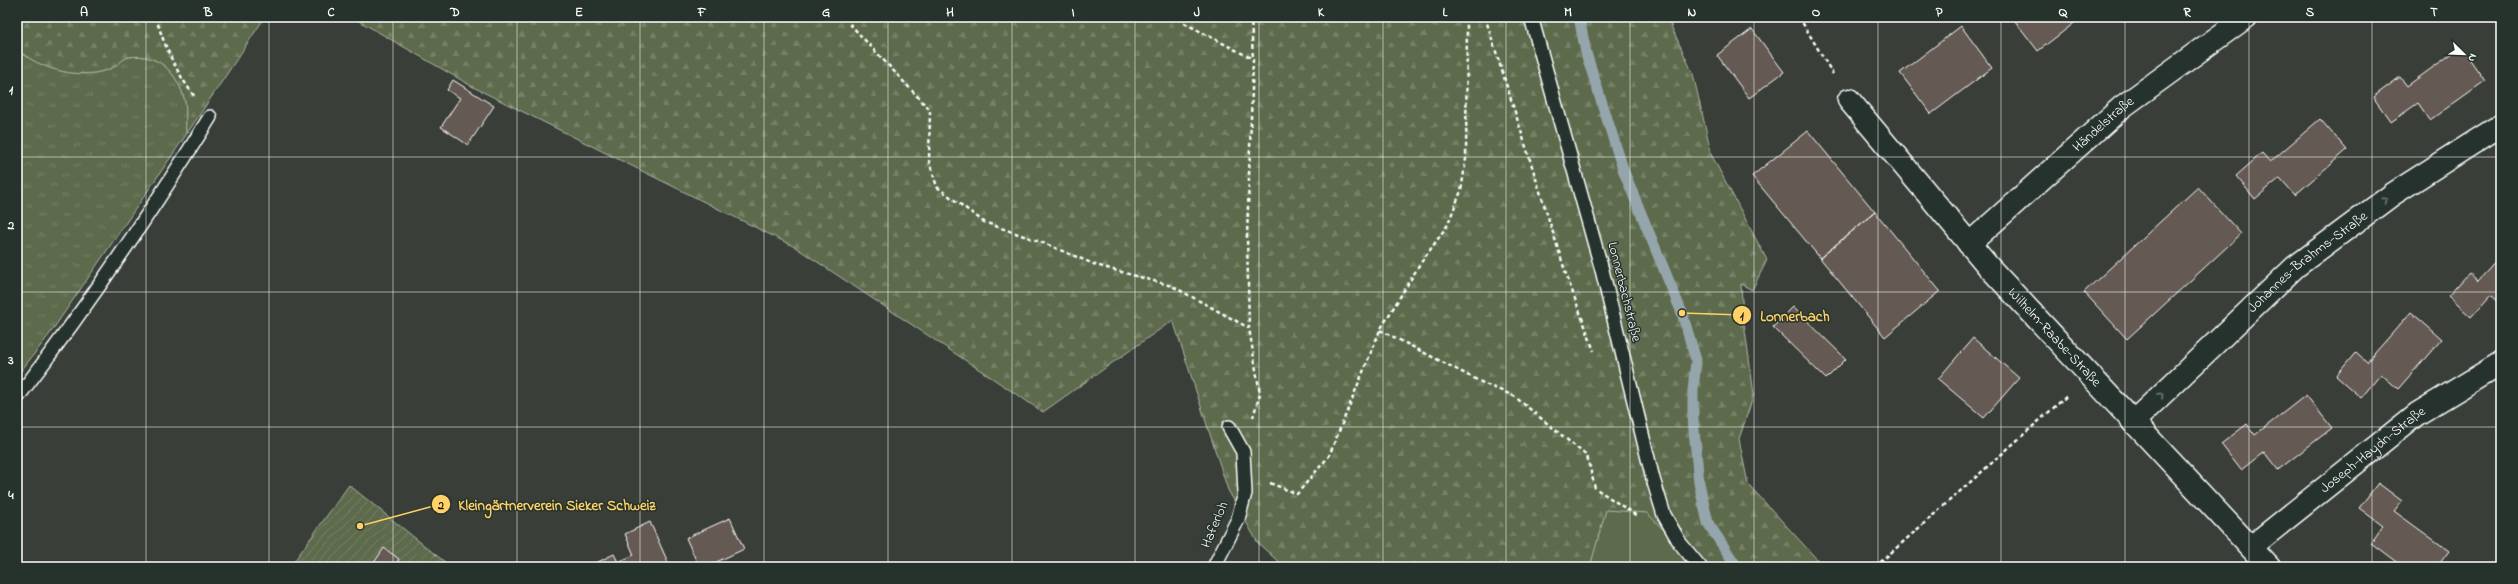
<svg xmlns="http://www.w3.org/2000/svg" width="2518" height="584" font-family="'Indie Flower',sans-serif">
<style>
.grass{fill:url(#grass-tufts);stroke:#aeb5a6}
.forest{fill:url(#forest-firs);stroke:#aeb5a6}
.park{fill:#5d6b4c;stroke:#aeb5a6}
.garden{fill:url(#garden-furrows);stroke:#aeb5a6}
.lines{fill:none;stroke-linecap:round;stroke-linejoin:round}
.stream{stroke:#95a5ac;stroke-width:11}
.building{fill:#655a53;stroke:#fff}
.lane-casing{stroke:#fff;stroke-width:16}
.street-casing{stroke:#fff;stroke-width:25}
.path{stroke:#fff;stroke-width:2.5;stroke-dasharray:4 3;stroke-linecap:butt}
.lane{stroke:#26332d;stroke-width:13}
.street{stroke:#26332d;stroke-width:22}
.oneway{stroke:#727a76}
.grid{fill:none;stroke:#fff;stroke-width:1;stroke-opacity:0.55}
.labels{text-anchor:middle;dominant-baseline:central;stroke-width:3;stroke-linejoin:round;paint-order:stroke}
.street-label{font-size:14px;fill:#fff;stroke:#26332d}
.leader{fill:none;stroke:#ffd166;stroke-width:1.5}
.callout-dot{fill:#ffd166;stroke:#26332d;stroke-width:1.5}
.mark-label{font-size:12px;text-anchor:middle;font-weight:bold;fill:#111}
.callout-label{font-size:15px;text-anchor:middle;font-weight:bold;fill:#ffd166;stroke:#26332d;stroke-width:3;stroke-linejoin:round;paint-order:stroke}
.neatline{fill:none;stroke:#fff;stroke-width:1.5}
.grid-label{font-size:13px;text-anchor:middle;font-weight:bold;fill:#fff}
</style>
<defs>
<pattern id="grass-tufts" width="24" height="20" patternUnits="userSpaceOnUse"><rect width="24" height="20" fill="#5d6b4c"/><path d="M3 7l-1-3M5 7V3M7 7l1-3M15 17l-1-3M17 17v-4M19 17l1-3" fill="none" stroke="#758167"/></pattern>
<pattern id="forest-firs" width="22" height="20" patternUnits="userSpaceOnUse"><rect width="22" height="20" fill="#5d6b4c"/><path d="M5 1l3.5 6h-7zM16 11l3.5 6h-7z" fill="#758167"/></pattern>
<pattern id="garden-furrows" width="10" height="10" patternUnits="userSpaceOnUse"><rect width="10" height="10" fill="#5d6b4c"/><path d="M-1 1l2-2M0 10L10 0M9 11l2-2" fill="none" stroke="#758167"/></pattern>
</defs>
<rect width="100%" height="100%" fill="#393f38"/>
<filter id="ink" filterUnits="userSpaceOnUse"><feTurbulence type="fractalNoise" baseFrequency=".025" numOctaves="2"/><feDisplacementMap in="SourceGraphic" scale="8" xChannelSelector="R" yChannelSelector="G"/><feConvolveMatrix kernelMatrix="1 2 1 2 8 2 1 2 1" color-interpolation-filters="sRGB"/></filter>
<g filter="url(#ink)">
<path class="grass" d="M17 49C40 70 84 82 114 67 119 64 123 58 129 57 159 52 178 74 185 101 187 111 185 124 186 135L49 335 17 376Z"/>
<path class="forest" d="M17 17H265L186 135C185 124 187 111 185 101 178 74 159 52 129 57 123 58 119 64 114 67 84 82 40 70 17 49Z
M352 17H1667L1693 74 1712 156 1767 260 1752 290 1741 284 1743 317 1754 394 1739 439 1748 484 1824 567H1700L1607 510 1590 567H1284L1258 543 1228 490 1173 320 1043 412 795 247 475 88Z"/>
<path class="park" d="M1606 510 1647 513 1700 567H1590Z"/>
<path class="garden" d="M349 485 451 567H290Z"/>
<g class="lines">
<path class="stream" d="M1579 17 1586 53 1624 172 1682 313 1696 360 1693 391V419L1699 483 1708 523 1737 567"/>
</g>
<path class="building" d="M2012 17H2082L2038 51Z
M1961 26 1992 68 1931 114 1900 73Z
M1752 29 1784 72 1749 98 1717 55Z
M2461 47 2485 81 2430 120 2418 103 2391 122 2373 97 2400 77 2407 86Z
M453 80 494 106 468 145 441 127 460 98 447 90Z
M2320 119 2347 150 2295 195 2280 178 2255 199 2236 176 2262 153 2270 162Z
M1808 131 1875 212 1820 258 1752 176Z
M2198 187 2241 234 2127 339 2084 292Z
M1875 212 1940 291 1885 337 1820 258Z
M2501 256V304L2491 295 2471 317 2448 296 2469 273 2478 281Z
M1793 307 1846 359 1826 379 1773 327Z
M2411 312 2442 339 2398 389 2381 374 2361 398 2336 376 2356 352 2367 362Z
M1973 338 2019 378 1984 418 1938 379Z
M2306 395 2332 428 2278 470 2264 452 2241 470 2221 444 2247 424 2255 435Z
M2378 483 2402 501 2394 511 2449 551 2437 567H2403L2371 543 2383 526 2359 508Z
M730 518 744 549 706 567H699L686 538Z
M650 522 670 567H588L614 554 618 562 634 555 625 534Z
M384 548 399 559 394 567H371Z"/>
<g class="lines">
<g class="lane-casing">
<path id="lane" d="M1531 17 1602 270 1653 479 1664 515 1680 543 1700 567
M17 398C86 308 150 214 210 117
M1214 567 1238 519 1245 493 1243 452 1229 427"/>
</g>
<g class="street-casing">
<g id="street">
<path id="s1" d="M1849 100 1988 266 2269 567"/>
<path id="s2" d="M1969 244 2122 107 2246 17"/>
<path id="s3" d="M2133 422 2295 267 2393 194 2501 125"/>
<path id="s4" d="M2251 547 2417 414 2501 363"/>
</g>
</g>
<path class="path" d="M156 17C164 47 177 73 195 97
M849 17V23L930 110 929 161 937 187 984 222 1041 242 1096 265 1172 286 1249 328
M1181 17 1184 23 1253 59
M1251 17 1253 60 1247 236 1249 328 1260 394 1253 417
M1485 17 1566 274 1594 351
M1799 17 1833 74
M1380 330 1485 384 1514 396 1587 456 1595 488 1637 516
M1270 483 1297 494 1329 456 1380 330 1420 264 1447 226 1461 191 1466 159 1467 17
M1875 567 2068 395"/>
<use href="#lane" class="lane"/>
<use href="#street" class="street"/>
</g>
<defs><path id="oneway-chevron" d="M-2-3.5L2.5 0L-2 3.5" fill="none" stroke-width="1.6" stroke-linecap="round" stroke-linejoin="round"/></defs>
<g class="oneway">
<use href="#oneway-chevron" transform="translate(2385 200) rotate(-37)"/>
<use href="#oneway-chevron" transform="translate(2161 395) rotate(-44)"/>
</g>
</g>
<path class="grid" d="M146 17V567M269 17V567M393 17V567M517 17V567M640 17V567M764 17V567M888 17V567M1012 17V567M1135 17V567M1259 17V567M1383 17V567M1506 17V567M1630 17V567M1754 17V567M1878 17V567M2001 17V567M2125 17V567M2249 17V567M2372 17V567M17 157H2501M17 292H2501M17 427H2501"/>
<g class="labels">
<g class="street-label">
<text stroke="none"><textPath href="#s2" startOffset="180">Händelstraße</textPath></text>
<text stroke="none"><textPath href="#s3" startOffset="237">Johannes-Brahms-Straße</textPath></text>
<text transform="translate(1624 292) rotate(76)">Lonnerbachstraße</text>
<text stroke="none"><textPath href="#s1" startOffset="314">Wilhelm-Raabe-Straße</textPath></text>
<text stroke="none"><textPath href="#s4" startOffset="156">Joseph-Haydn-Straße</textPath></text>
<text transform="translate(1215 525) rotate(-67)">Haferloh</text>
</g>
</g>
<path class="leader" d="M1682 313L1742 315M360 526L441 504"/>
<g class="callout-dot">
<circle cx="1682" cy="313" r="4"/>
<circle cx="360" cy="526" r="4"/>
<circle cx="1742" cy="315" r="10"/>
<circle cx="441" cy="504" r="10"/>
</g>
<g class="mark-label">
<text x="1742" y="320">1</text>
<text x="441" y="509">2</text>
</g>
<g class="callout-label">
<text x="1795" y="321">Lonnerbach</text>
<text x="557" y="510">Kleingärtnerverein Sieker Schweiz</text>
</g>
<rect width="2518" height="584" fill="none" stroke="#26332d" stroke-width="44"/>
<g transform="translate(2464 54) rotate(113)" stroke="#26332d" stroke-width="3" paint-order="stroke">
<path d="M0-3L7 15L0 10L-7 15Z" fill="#ffffff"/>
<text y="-6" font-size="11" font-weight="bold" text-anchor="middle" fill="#ffffff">N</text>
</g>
<rect x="22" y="22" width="2474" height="540" class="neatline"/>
<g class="grid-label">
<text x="84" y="16">A</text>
<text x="208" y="16">B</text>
<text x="331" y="16">C</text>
<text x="455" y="16">D</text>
<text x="579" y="16">E</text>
<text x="702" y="16">F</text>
<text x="826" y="16">G</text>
<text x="950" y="16">H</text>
<text x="1073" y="16">I</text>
<text x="1197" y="16">J</text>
<text x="1321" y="16">K</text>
<text x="1445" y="16">L</text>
<text x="1568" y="16">M</text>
<text x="1692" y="16">N</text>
<text x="1816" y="16">O</text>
<text x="1939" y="16">P</text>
<text x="2063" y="16">Q</text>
<text x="2187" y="16">R</text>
<text x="2310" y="16">S</text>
<text x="2434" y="16">T</text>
<text x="11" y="94">1</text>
<text x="11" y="229">2</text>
<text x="11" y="364">3</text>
<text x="11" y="499">4</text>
</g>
</svg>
